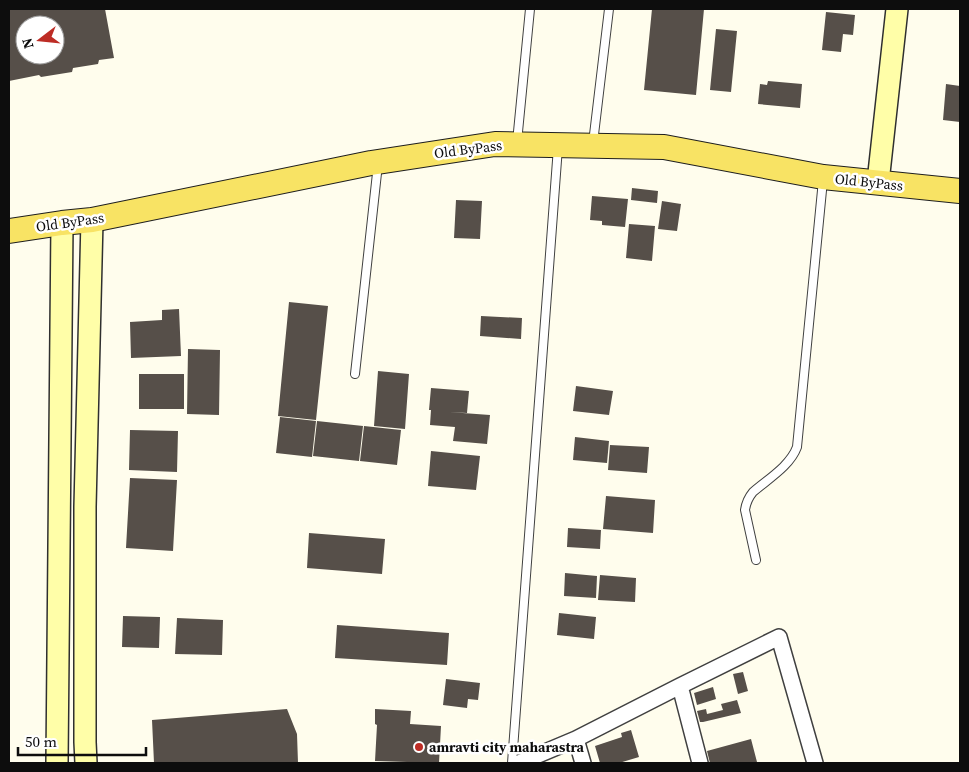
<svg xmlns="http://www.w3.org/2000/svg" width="969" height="772" font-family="'Source Serif 4',serif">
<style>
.building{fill:#564f49;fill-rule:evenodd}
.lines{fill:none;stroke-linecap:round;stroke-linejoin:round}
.lane-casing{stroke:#404040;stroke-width:10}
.street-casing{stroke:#404040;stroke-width:18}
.secondary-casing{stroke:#2f2f2f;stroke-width:24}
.primary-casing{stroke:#1e1e1e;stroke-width:26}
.lane{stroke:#fff;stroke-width:8}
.street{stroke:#fff;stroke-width:15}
.secondary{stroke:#fffea8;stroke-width:21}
.primary{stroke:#f8e364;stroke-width:24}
.poi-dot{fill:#bd2c25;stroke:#fff;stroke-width:2}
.labels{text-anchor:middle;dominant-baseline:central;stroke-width:5;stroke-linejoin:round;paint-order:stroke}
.street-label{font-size:14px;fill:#0d0d0d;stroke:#fff}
.poi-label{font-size:14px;font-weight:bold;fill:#0d0d0d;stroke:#fff;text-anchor:start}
</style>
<rect width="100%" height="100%" fill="#fffded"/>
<path class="building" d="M9 9H105L114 58 99 60 98 64 73 68 72 72 41 77 39 75 9 81ZM25 25H55V55H25Z
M652 9H704L696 95 644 90Z
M826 12 855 15 853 35 843 34 841 52 822 50Z
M716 29 737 31 731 92 710 90Z
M768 81 802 84 800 108 758 104 760 84 767 85Z
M946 84 960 86V122L943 120Z
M632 188 658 191 657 203 631 200Z
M592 196 628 199 625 227 602 225V221L590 220Z
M456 200 482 201 480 239 454 238Z
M662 201 681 204 677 231 658 229Z
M629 224 655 226 652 261 626 258Z
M289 302 328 306 316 420 278 416Z
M179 309 181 356 131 358 130 322 162 320V310Z
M481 316 522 318 521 339 480 336Z
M188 349 220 350 219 415 187 414Z
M378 371 409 374 405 429 374 426Z
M139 374H184V409H139Z
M576 386 613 391 609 415 573 411Z
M431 388 469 391 467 413 449 412 490 415 487 444 453 441 455 427 430 425 431 410H429Z
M280 417 316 421 312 457 276 453Z
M317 421 363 426 359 461 313 456Z
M364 426 401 430 397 465 360 461Z
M130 430 178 431 177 472 129 470Z
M575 437 609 441 607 463 573 460Z
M610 445 649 447 647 473 608 470Z
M431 451 480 456 476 490 428 486Z
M130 478 177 480 173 551 126 548Z
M606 496 655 500 653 533 603 529Z
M568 528 601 530 600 549 567 547Z
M309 533 385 539 382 574 307 568Z
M565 573 597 576 596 598 564 596Z
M600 575 636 578 635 602 598 600Z
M559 613 596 617 594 639 557 635Z
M123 616 160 617 159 648 122 647Z
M177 618 223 620 222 655 175 654Z
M337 625 449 633 447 665 335 658Z
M743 672 748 691 738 694 733 674Z
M446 679 480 683 478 700 468 699 467 708 443 705Z
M713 687 716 699 697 705 694 693Z
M737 700 741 713 703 722H700L697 711 706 709 707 714 723 710 721 704Z
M287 709 297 734 298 763H154L152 720Z
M375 709 411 711 410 724 441 726 439 763 375 761 377 725 375 724Z
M631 730 639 757 619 763H600L595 746 622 737 621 733Z
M751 739 757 762 752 763H710L707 751Z"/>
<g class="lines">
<g class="lane-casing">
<path id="lane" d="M517 142 530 9
M593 143 609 9
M355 374 378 164
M756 560 745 510C746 503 748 498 753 492 768 479 790 466 797 447L823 180
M512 763 558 147"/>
</g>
<g class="street-casing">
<path id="street" d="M680 686 700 763
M576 739 583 763
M519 763 576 739 680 686 779 637 815 763"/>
</g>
<g class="secondary-casing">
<path id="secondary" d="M878 182 897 9
M57 763 62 223
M86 763 85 742V507L92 220"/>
</g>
<g class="primary-casing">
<path id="primary" d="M9 231 62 223 92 220 371 163 495 144 664 147 823 177 960 191"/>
</g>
<use href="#lane" class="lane"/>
<use href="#street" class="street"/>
<use href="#secondary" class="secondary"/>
<use href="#primary" class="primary"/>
</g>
<circle class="poi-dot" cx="419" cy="747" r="5"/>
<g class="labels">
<g class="street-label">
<text transform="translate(468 149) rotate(-7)">Old ByPass</text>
<text transform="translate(869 182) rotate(6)">Old ByPass</text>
<text transform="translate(70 222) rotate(-8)">Old ByPass</text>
</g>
<g class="poi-label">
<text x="429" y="747">amravti city maharastra</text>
</g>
</g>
<rect width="969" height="772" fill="none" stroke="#0d0d0d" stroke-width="20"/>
<g transform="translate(40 40) rotate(254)"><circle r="24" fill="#ffffff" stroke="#9e9e9e"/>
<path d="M0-4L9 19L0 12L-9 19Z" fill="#bd2c25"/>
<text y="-8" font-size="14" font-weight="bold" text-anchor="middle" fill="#0d0d0d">N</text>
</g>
<path d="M18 747v8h128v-8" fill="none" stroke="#0d0d0d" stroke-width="2.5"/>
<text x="25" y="747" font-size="15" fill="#0d0d0d" stroke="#ffffff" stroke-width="4" paint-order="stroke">50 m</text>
</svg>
